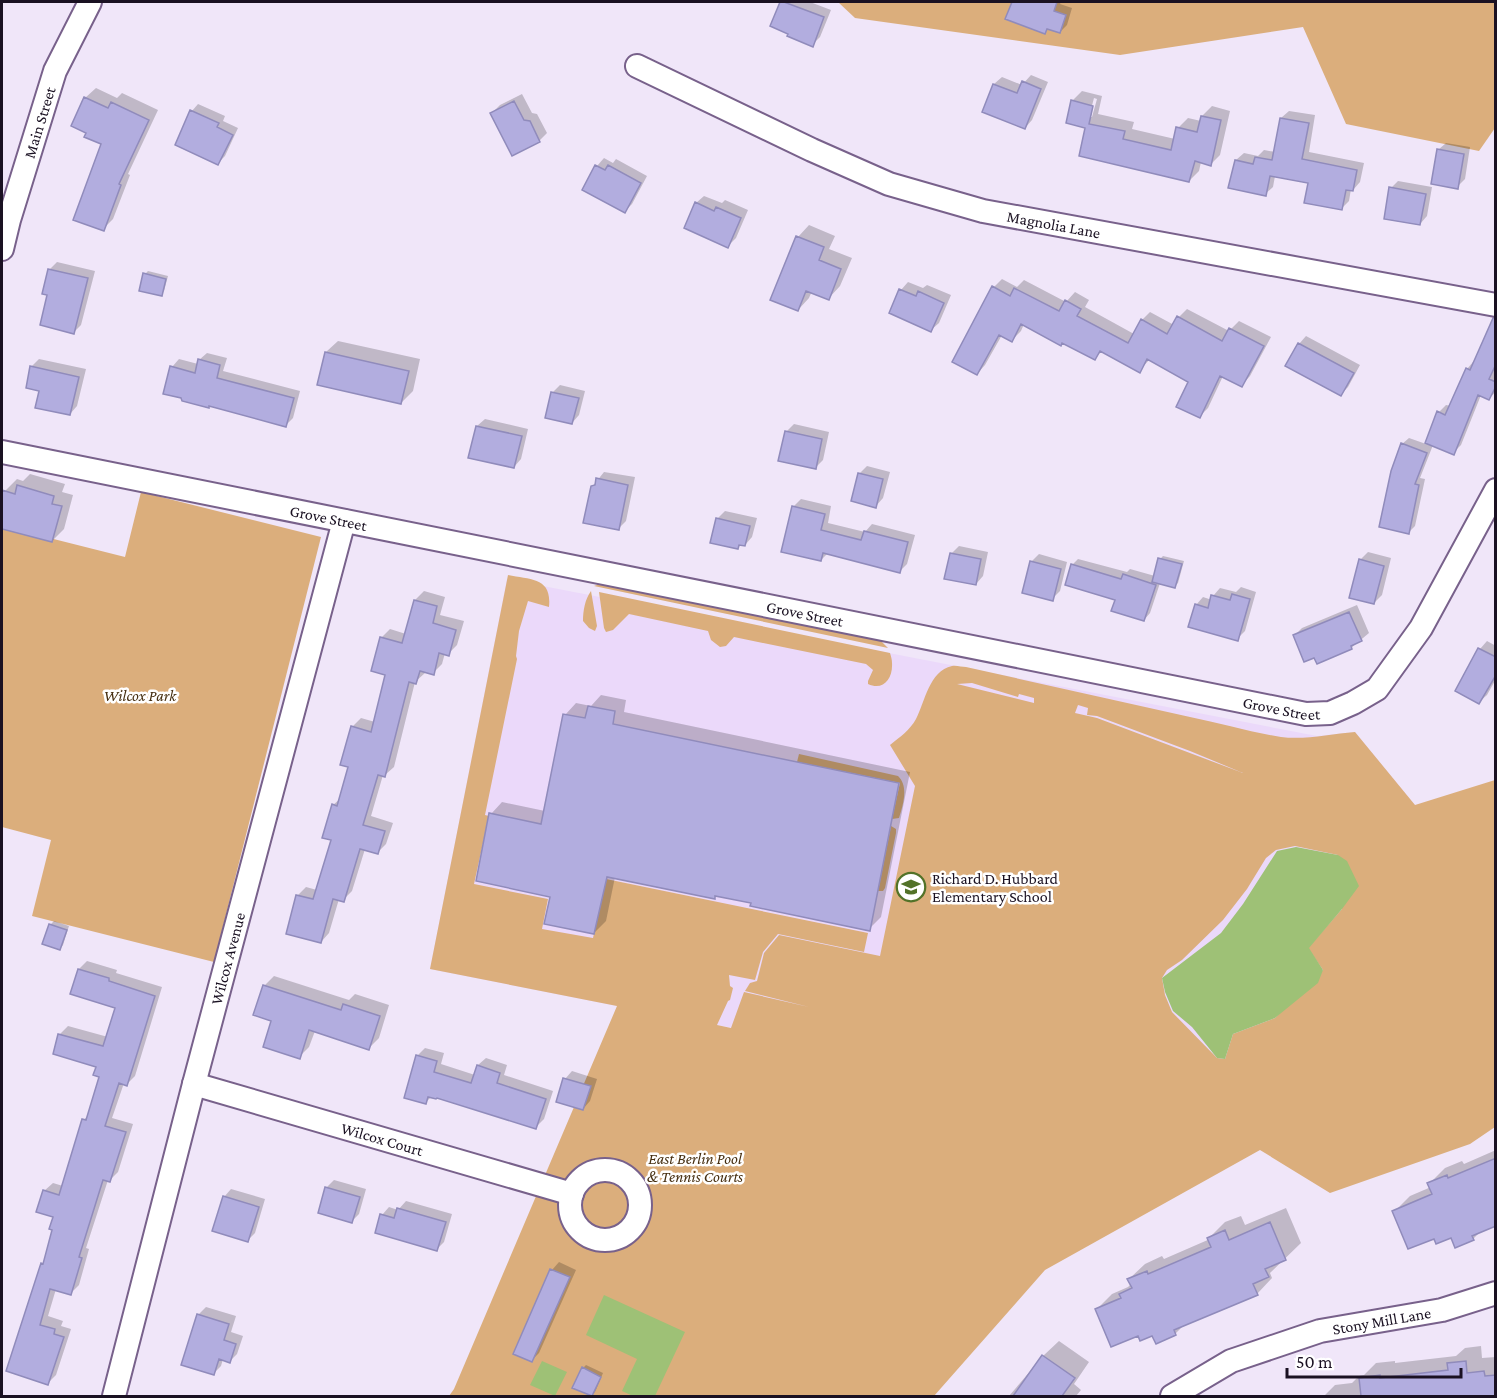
<svg xmlns="http://www.w3.org/2000/svg" width="1497" height="1398" font-family="'Crimson Pro',serif">
<style>
.built{fill:#ebd9fa}
.green{fill:#dbae7c;fill-rule:evenodd}
.water{fill:#9ec176}
.shadow{fill:#0003;fill-rule:evenodd}
.building{fill:#b2addf;stroke:#908bbb;stroke-width:1.5}
.lines{fill:none;stroke-linecap:round;stroke-linejoin:round}
.minor-casing{stroke:#78618b;stroke-width:26}
.minor{stroke:#fff;stroke-width:22}
.labels{text-anchor:middle;dominant-baseline:central;stroke-width:5;stroke-linejoin:round;paint-order:stroke}
.street-label{font-size:16px;fill:#1a1122;stroke:#fff}
.park-label{font-size:16px;font-style:italic;fill:#452e10;stroke:#fff}
.poi-label{font-size:16px;fill:#1a1122;stroke:#fff;text-anchor:start}
</style>
<rect width="100%" height="100%" fill="#f0e6f9"/>
<path class="built" d="M507 579 1317 736 1355 732 1415 805 1259 1126 900 1060 617 1006 430 969Z"/>
<path class="green" d="M838 2H1495V128L1479 151 1346 124 1303 27 1120 55 855 18Z
M141 492 321 537 214 962 32 916 51 840 2 827V526L125 557Z
M508 575C531 580 552 577 549 607L528 601 519 631 516 656 517 659 485 815 489 816 474 884 548 899 542 929 593 938 606 879 868 933 864 952 778 934 763 952 755 980 729 975 730 986 733 988 730 1000 728 1001 717 1025 731 1028 744 992 809 1007 745 991 750 983 757 981 764 953 779 935 880 956 915 786 890 745C900 737 910 730 916 719 925 702 929 671 952 666 956 665 962 667 966 667L1190 717C1220 723 1250 732 1281 737 1305 740 1331 734 1355 732L1415 805 1495 780V1127L1470 1144 1330 1193 1260 1150 1045 1270 934 1396H449L454 1389 617 1006 430 969ZM972 683 1018 697 1019 694 1034 698V703L957 684ZM1078 705 1088 708 1087 715 1097 716 1190 751 1243 773 1097 718 1075 713ZM1295 846 1338 855 1342 909 1308 948 1323 970 1275 1018 1233 1034 1225 1059 1217 1058 1172 1012 1165 995 1162 978 1167 970 1182 960 1223 920 1247 889 1266 858 1276 850Z
M603 583 878 638 888 648 594 586Z
M591 591 597 626 595 631 589 628 583 621C583 611 585 599 591 591Z
M599 592 890 653C891 656 892 660 892 663 893 679 883 691 868 684V681L873 670 866 664 734 637 726 646 720 647 711 640 708 631 629 614 613 630 606 632 604 628Z
M799 754 898 776C909 786 903 805 899 818L892 819 900 783 797 762Z
M891 826 896 829V833L885 888 883 891H878Z"/>
<path class="water" d="M1296 847 1338 855 1347 861 1359 886 1342 909 1309 948 1323 970 1318 983 1275 1018 1233 1034 1225 1059 1217 1058 1192 1027 1173 1011 1165 992 1162 978 1221 933 1243 904 1277 851Z
M604 1295 685 1332 655 1396H633L622 1391 637 1359 586 1335Z
M542 1361 567 1372 555 1396 530 1385Z"/>
<path class="shadow" d="M781 2H810L831 10 820 37 812 45 772 25Z
M1013 2H1061L1060 4 1072 8 1067 25 1060 32 1049 28 1045 32 1007 18Z
M1031 75 1048 82 1032 120 1025 128 984 111 994 84 1002 77 1022 85Z
M96 88 117 98 122 93 158 110 128 174 130 175 113 219 103 229V143L88 133 85 98Z
M1082 91 1102 96 1098 114 1134 122 1132 129 1175 139 1178 128 1188 118 1201 121 1202 116 1212 106 1230 111 1220 155 1210 165 1201 162 1199 171 1189 181 1087 126 1072 101ZM1094 98 1097 99 1092 117H1089Z
M522 94 532 113 537 114 547 133 540 140 513 154 492 113 500 105Z
M198 104 225 116 223 121 238 128 225 156 218 163 192 111Z
M1289 111 1315 115 1309 152 1364 163 1360 182 1353 190 1351 189 1349 201 1342 208 1309 182 1275 176 1273 187 1265 194 1236 160 1244 153 1258 156 1264 150 1275 152 1281 118Z
M1446 143 1470 147 1465 179 1457 187 1438 150Z
M604 158 613 163 616 159 647 176 632 204 625 211 584 190 597 166Z
M1398 181 1432 187 1427 216 1420 224 1391 188Z
M704 196 722 203 725 200 748 210 736 238 728 246 696 203Z
M809 225 835 236 829 249 852 258 840 286 829 298 812 291 809 298 798 310V237Z
M57 262 95 271 81 325 74 332 49 294 44 293 50 269Z
M148 271 168 276 164 291 161 294 145 274Z
M1002 279 1017 287 1024 280 1066 302 1075 292 1089 300 1085 307 1134 334 1142 320 1150 312 1174 325 1179 317 1187 309 1229 331 1239 321 1271 337 1250 376 1242 385 1223 376 1208 408 1199 417 1190 381 1150 359 1139 371 1103 350 1095 358 1063 342 1061 345 1024 324 1021 331 1012 340 1002 335 985 365 977 374 994 287Z
M908 282 923 288 927 285 951 295 939 323 931 330 891 312 901 290Z
M1496 335V392L1489 398 1481 395 1461 445 1453 453 1433 445 1420 478 1425 479 1415 526 1409 532 1402 444 1409 438 1426 444 1439 412 1446 405 1451 406 1467 369Z
M1306 336 1360 365 1348 387 1341 394 1299 344Z
M338 341 420 359 413 391 401 403 326 352Z
M207 353 227 358 223 371 300 391 293 418 286 425 172 367 179 359 198 364 199 360Z
M39 359 86 369 77 406 70 414 31 367Z
M560 385 585 391 579 415 572 423 553 392Z
M485 419 528 429 521 459 514 467 477 426Z
M794 424 829 432 823 460 816 467 786 432Z
M867 466 890 472 883 498 876 506 859 474Z
M604 472 635 477 626 521 619 528 592 487Z
M30 474 65 484 62 492 73 495 64 529 52 541 2 527V504L5 491 17 479 23 481Z
M801 499 831 506 828 523 865 532 872 524 915 535 907 564 900 571 828 553 821 560 793 507Z
M725 511 757 518 752 537 745 545 741 544 738 548 717 519Z
M959 546 988 552 983 576 976 584 951 554Z
M1368 552 1391 558 1382 595 1374 603 1360 560Z
M1039 554 1067 562 1060 591 1052 599 1031 562Z
M1163 556 1184 561 1178 583 1175 586 1160 583 1150 613 1144 620 1072 565 1078 559 1127 572 1130 569 1155 576 1160 559Z
M1241 587 1256 592 1245 631 1237 639 1196 605 1203 597 1212 600 1213 596 1220 588 1236 592Z
M424 591 445 597 440 615 464 621 457 645 448 654 445 653 442 664 433 673 425 671V673L415 682 394 767 385 775H383L371 816 393 823 386 844 377 853 365 849 352 891 343 900 339 899 329 933 321 942 297 896 306 887 317 890 333 839V805L341 798 350 766 352 727 361 718 375 722 387 674 381 638 390 629 406 634 415 600Z
M1357 605 1369 633 1351 648 1315 656 1294 636 1302 628Z
M1487 641 1496 646V679L1487 695 1479 702 1457 690 1480 649Z
M601 695 626 700 624 712 910 772 881 917 869 929 717 895 714 898 615 877 606 921 594 933 551 896 491 814 502 802 545 811 565 715 576 703 591 706Z
M54 921 69 926 63 945 60 949 50 925Z
M87 961 117 970 116 973 162 987 135 1076 127 1084 124 1083 112 1118 133 1124 118 1172 110 1180H108L86 1248 89 1249 79 1285 71 1293 56 1289 48 1316 63 1321 61 1326 71 1329 56 1375 48 1383 8 1370 44 1263 54 1229 55 1216 44 1191 53 1183 63 1186 84 1120 89 1114 101 1076 98 1066 59 1035 68 1026 108 1037 117 1007 79 969Z
M274 976 349 1000 355 994 389 1005 379 1038 369 1048 315 1031 309 1047 299 1057 273 1020 264 986Z
M425 1048 444 1053 441 1064 475 1075 478 1065 486 1058 507 1065 504 1075 553 1091 544 1119 536 1127 432 1096 425 1103 417 1056Z
M572 1071 597 1079 590 1101 583 1109 565 1079Z
M1496 1150V1225L1482 1230 1473 1239 1452 1236 1434 1237 1394 1212 1410 1196 1431 1187 1429 1184 1445 1168 1462 1161 1464 1164Z
M334 1180 366 1189 359 1214 352 1221 326 1188Z
M231 1189 265 1199 255 1233 248 1240 224 1197Z
M406 1201 452 1214 444 1242 437 1249 382 1215 389 1207 398 1210Z
M1286 1208 1301 1243 1270 1273 1272 1278 1257 1294 1185 1324 1175 1334H1139L1097 1309 1112 1294 1128 1287 1131 1284 1129 1279 1145 1264 1162 1256 1164 1259 1210 1239 1209 1238 1225 1222 1241 1216 1245 1225Z
M559 1262 576 1270 539 1353 532 1360 552 1270Z
M206 1307 236 1316 231 1332 243 1336 237 1354 230 1361 223 1359 221 1366 214 1373 198 1315Z
M1059 1341 1089 1362 1074 1384 1081 1390 1076 1396H1009L1043 1356Z
M1481 1346 1482 1358 1496 1357V1396H1324L1335 1385 1352 1383 1359 1376 1364 1375 1376 1363 1395 1361V1363L1456 1356 1465 1348Z
M586 1365 603 1373 595 1392 591 1395 583 1368Z"/>
<path class="building" d="M780 2H784L824 17 813 47 787 36 788 34 770 26Z
M1012 2H1057L1054 11 1066 15 1060 33 1047 29 1045 34 1005 19Z
M1022 81 1041 89 1025 129 982 112 993 84 1017 93Z
M84 97 108 108 111 102 149 120 119 184 121 185 104 231 73 220 101 144 84 137 86 133 71 126Z
M1071 100 1093 106 1089 124 1125 131 1123 139 1171 150 1176 127 1197 132 1201 116 1221 120 1211 166 1195 161 1189 182 1079 156 1085 128 1066 123Z
M514 101 524 120 530 121 540 142 512 156 490 113Z
M190 110 219 123 217 127 233 135 218 165 175 145Z
M1280 118 1309 123 1302 159 1357 170 1353 191 1346 190 1342 210 1304 203 1308 183 1270 176 1266 196 1228 188 1235 160 1253 164 1255 157 1272 160Z
M1437 149 1464 154 1458 189 1431 184Z
M595 165 605 170 608 165 641 183 625 213 582 190Z
M1389 187 1426 194 1420 225 1384 219Z
M695 202 714 211 716 207 741 218 728 248 684 228Z
M796 236 824 247 819 260 841 269 829 300 806 291 798 311 770 300Z
M48 269 88 278 74 334 40 325 47 295 42 294Z
M143 273 166 279 162 296 139 291Z
M992 286 1010 296 1014 288 1059 311 1065 300 1081 309 1077 316 1128 343 1141 319 1167 334 1177 316 1222 341 1229 328 1264 346 1242 387 1220 376 1200 418 1176 407 1188 382 1147 359 1140 373 1100 351 1095 360 1062 343 1061 346 1021 324 1012 342 999 335 977 375 952 362Z
M899 289 916 296 918 291 944 303 931 332 889 313Z
M1493 318H1496V364L1489 379 1496 382V386L1489 400 1478 395 1454 455 1425 443 1437 411 1445 415 1466 368 1470 370Z
M1298 343 1354 373 1341 396 1285 366Z
M325 352 409 371 401 404 317 385Z
M198 359 220 365 217 378 294 398 286 427 209 406V408L182 401 181 398 163 394 170 366 195 373Z
M30 366 79 377 70 415 35 408 39 391 26 388Z
M551 392 579 398 572 424 545 418Z
M476 426 522 436 514 468 468 458Z
M785 431 822 439 816 469 778 461Z
M1401 443 1427 453 1415 484 1419 485 1409 534 1379 527 1391 471Z
M858 473 883 479 876 508 851 501Z
M596 478 628 485 619 530 583 523 591 486 595 485Z
M17 485 54 496 52 504 62 506 52 542 2 529V490L15 494Z
M792 506 825 514 821 530 861 540 864 531 908 542 900 573 823 553 821 561 781 552Z
M716 518 750 526 745 546 739 545 738 549 710 543Z
M950 553 981 559 976 585 944 579Z
M1158 558 1182 564 1175 588 1152 582Z
M1359 559 1384 566 1374 604 1349 598Z
M1030 561 1061 569 1053 601 1022 593Z
M1071 564 1121 579 1123 574 1156 585 1144 621 1111 611 1115 600 1065 585Z
M1232 594 1250 599 1238 641 1188 627 1195 604 1208 608 1211 595 1230 600Z
M414 600 437 606 433 623 456 630 449 656 439 653 434 675 420 671 416 684 409 682 385 777 378 775 363 825 385 831 378 854 360 849 344 902 333 899 321 943 286 934 296 895 313 899 331 840 322 838 332 804 337 806 348 767 340 765 351 726 371 732 385 675 371 671 380 637 402 643Z
M1349 612 1362 641 1351 646 1352 649 1317 664 1314 658 1304 662 1293 635Z
M1478 648 1496 657V675L1479 704 1455 691Z
M588 706 615 711 613 724 899 783 870 931 750 906 751 903 715 896V899L607 877 594 934 544 924 550 897 476 881 489 813 541 824 563 714 585 718Z
M49 924 67 930 60 950 42 944Z
M78 969 109 978V981L155 996 127 1086 119 1083 105 1126 126 1132 110 1182 103 1180 79 1257 82 1258 71 1295 50 1289 40 1325 55 1329 54 1334 64 1337 48 1385 6 1371 41 1263 43 1264 52 1230 49 1229 53 1217 36 1212 43 1190 59 1195 82 1119 86 1120 99 1077 93 1075 96 1067 53 1054 58 1034 103 1046 115 1008 70 994Z
M263 985 341 1010 343 1004 380 1016 369 1050 309 1030 300 1059 263 1047 271 1021 253 1015Z
M416 1055 437 1061 434 1072 471 1083 477 1065 500 1073 497 1083 546 1099 536 1129 437 1098 436 1099 428 1097 426 1104 404 1098Z
M563 1078 591 1086 583 1110 556 1102Z
M1496 1158V1226L1472 1236 1474 1240 1455 1248 1451 1238 1436 1244 1434 1239 1408 1249 1392 1211 1432 1194 1427 1183 1447 1175 1448 1178Z
M325 1187 360 1197 352 1223 318 1213Z
M223 1196 259 1207 248 1242 212 1231Z
M397 1208 446 1222 437 1251 375 1233 380 1214 394 1218Z
M1270 1222 1286 1260 1265 1269 1269 1277 1253 1284 1258 1295 1174 1330 1176 1335 1156 1344 1152 1336 1140 1341 1138 1336 1111 1347 1095 1309 1121 1298 1119 1294 1132 1288 1127 1279 1147 1271 1148 1274 1211 1247 1207 1238 1225 1230 1229 1240Z
M550 1269 570 1277 532 1362 513 1354Z
M197 1314 229 1324 224 1340 236 1344 230 1363 219 1359 214 1375 181 1365Z
M1042 1355 1075 1378 1062 1396H1013Z
M1466 1361 1467 1373 1484 1371 1485 1376 1496 1375V1396H1361L1359 1378 1380 1375V1378L1448 1370 1447 1363Z
M582 1367 601 1377 592 1396 572 1388Z"/>
<g class="lines">
<g class="minor-casing">
<g id="minor">
<path id="s1" d="M637 66 812 150 889 184 983 211 1496 305"/>
<path id="s2" d="M2 249 9 220 55 71 90 2"/>
<path id="s3" d="M2 452 1306 714 1330 713 1353 703 1377 689 1421 628 1496 490"/>
<path id="s4" d="M194 1084 572 1194"/>
<circle cx="605" cy="1205" r="35"/>
<path id="s5" d="M114 1396 194 1084 344 521"/>
<path id="s6" d="M1172 1396 1231 1361 1320 1331 1442 1310 1496 1293"/>
</g>
</g>
<use href="#minor" class="minor"/>
</g>
<defs>
<g id="school-ring" transform="scale(1.5)"><circle r="9.5" fill="#fff" stroke="#527228" stroke-width="1.5"/><path d="M0-5L7-2L0 1L-7-2ZM-4 1L0 2.5L4 1V4Q0 6-4 4Z" fill="#527228"/></g>
</defs>
<g fill-rule="evenodd">
<use href="#school-ring" x="911" y="887"/>
</g>
<g class="labels">
<g class="street-label">
<text stroke="none"><textPath href="#s2" startOffset="132">Main Street</textPath></text>
<text stroke="none"><textPath href="#s1" startOffset="448">Magnolia Lane</textPath></text>
<text stroke="none"><textPath href="#s3" startOffset="333">Grove Street</textPath></text>
<text stroke="none"><textPath href="#s3" startOffset="819">Grove Street</textPath></text>
<text stroke="none"><textPath href="#s3" startOffset="1305">Grove Street</textPath></text>
<text stroke="none"><textPath href="#s5" startOffset="452">Wilcox Avenue</textPath></text>
<text stroke="none"><textPath href="#s4" startOffset="196">Wilcox Court</textPath></text>
<text stroke="none"><textPath href="#s6" startOffset="225">Stony Mill Lane</textPath></text>
</g>
<g class="park-label">
<text x="140" y="695">Wilcox Park</text>
<text x="695" y="1158">East Berlin Pool<tspan x="695" dy="18">&amp; Tennis Courts</tspan></text>
</g>
<g class="poi-label">
<text x="932" y="878">Richard D. Hubbard<tspan x="932" dy="18">Elementary School</tspan></text>
</g>
</g>
<rect width="1497" height="1398" fill="none" stroke="#1a1122" stroke-width="6"/>
<path d="M1287 1368v9h174v-9" fill="none" stroke="#1a1122" stroke-width="3"/>
<text x="1296" y="1368" font-size="18" fill="#1a1122" stroke="#ffffff" stroke-width="4.5" paint-order="stroke">50 m</text>
</svg>
